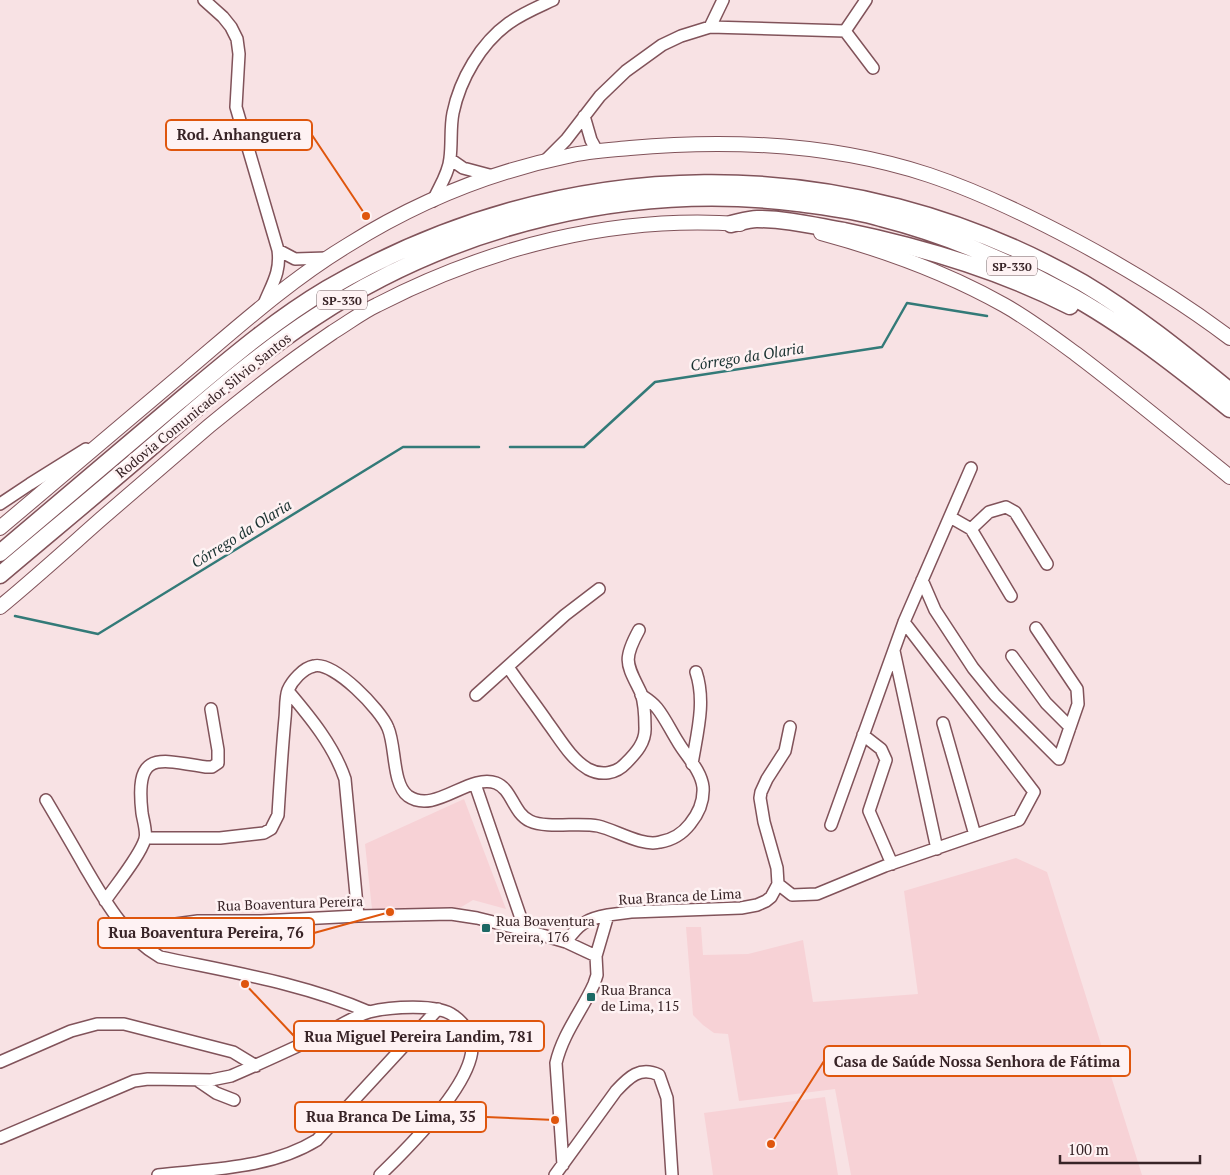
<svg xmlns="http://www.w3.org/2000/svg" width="1230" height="1175" font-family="'PT Serif',serif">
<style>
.built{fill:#f7d2d6}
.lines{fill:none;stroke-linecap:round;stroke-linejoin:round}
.stream{stroke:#337a78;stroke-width:2.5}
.minor-casing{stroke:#81535a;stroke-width:14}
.major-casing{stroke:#81535a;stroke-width:16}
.highway-casing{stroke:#81535a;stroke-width:19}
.minor{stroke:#fff;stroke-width:11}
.major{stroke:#fff;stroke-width:14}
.highway{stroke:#fff;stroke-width:16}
.poi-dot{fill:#1d6965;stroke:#fef2f3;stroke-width:2}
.labels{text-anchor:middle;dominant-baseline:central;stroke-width:5;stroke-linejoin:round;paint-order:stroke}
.shield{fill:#fef2f3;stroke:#736264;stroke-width:1}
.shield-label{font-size:12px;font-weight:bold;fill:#382427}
.street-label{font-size:14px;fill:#382427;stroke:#fef2f3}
.poi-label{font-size:14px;fill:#382427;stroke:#fef2f3;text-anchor:start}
.water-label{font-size:15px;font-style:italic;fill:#193130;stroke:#fef2f3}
.leader{fill:none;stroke:#df560d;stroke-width:2}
.callout-dot{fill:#df560d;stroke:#fef2f3;stroke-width:2}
.callout{fill:#fef2f3;stroke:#df560d;stroke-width:2}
.callout-label{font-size:15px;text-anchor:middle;font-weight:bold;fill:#382427}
</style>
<rect width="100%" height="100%" fill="#f8e2e4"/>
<path class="built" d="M464 799 506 909 473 900 458 909H372L365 844Z
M1016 858 1047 872 1142 1175H851L835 1089 739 1101 728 1034 714 1033 703 1025 693 1015 686 927H701L703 955 748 954 803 940 813 1002 918 994 904 891Z
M825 1097 838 1175H713L704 1113Z"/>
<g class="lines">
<path class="stream" d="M510 447H584L655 382 882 347 907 303 987 316
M15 616 98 634 403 447H479"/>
<g class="minor-casing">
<path id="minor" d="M204 0 223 17 231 27 237 39 239 54 236 107 278 250C281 272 272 284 264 304
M710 27 845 31 873 68
M845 31 866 0
M584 116 591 140 597 151
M450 159 463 168 493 176
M545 161 566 140 600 96 626 71 662 45 681 36 710 27 723 0
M433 201C439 187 449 173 450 158 452 143 450 128 453 113 460 79 481 43 509 23 523 13 538 7 553 0
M278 250 295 259 327 258
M0 504 30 484 86 449
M950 517 971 529 1011 596
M971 529 989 512 1006 507 1015 512 1047 564
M922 580 935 610 973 668 995 695 1059 759 1078 704 1077 689 1036 628
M894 651 937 849
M1012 656 1046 703 1070 727
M508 667C521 686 535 704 548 723 560 739 571 759 588 769 601 776 616 774 626 763 636 753 646 742 645 727 645 718 644 702 641 693 627 664 622 661 639 630
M288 691C310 717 334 746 345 779L358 916
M476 695 565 615 599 589
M943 723 975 835
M863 735 881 749 886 760 869 811 892 864
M692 764C697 733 706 702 696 672
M475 784 525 930
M46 800C59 822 72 844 85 867 105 901 124 936 160 957 230 972 302 983 369 1012
M831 825 904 622 971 468
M145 838H220L264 833 271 829 278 815C280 782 282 750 285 718 286 710 285 698 288 690 292 681 303 668 314 666 334 661 381 710 388 728 396 746 392 784 408 796 435 815 469 773 496 783 512 789 513 813 530 821 547 829 579 822 598 826 616 830 642 847 660 842 672 840 683 833 690 824 699 813 704 801 703 787 701 770 686 756 678 742 671 731 665 718 657 708 652 702 647 699 641 695
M778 884 792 895 817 894 885 866 1019 820 1034 792 904 622
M105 901C115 886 140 856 145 839 147 832 143 820 142 813 135 751 156 759 206 767H212L218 763V750L211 709
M132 936 161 926 198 921H261L358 916 451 914 477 918 525 930 566 942 596 956
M566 942C579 924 586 919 608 915
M0 1062 71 1031 97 1024H124L233 1052 256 1066
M197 1080 216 1093 234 1100
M0 1138 134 1081 148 1079 211 1080 231 1076C264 1062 296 1047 328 1032 341 1025 355 1016 369 1012 389 1007 438 1003 454 1016 465 1024 472 1034 472 1048 471 1086 407 1149 380 1175
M563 1165 556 1063C563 1033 582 1011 594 984L597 975 596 956 608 915 631 912 741 908 757 905 766 901 771 897 778 884 777 868 764 822 760 798 761 792 767 779 785 751 790 727
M158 1175C211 1169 270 1169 317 1140L438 1009
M555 1175 616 1091C629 1077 640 1066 659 1075L667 1098 672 1175"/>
</g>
<g class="major-casing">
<path id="major" d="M821 233C884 250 947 273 1004 305 1029 319 1053 337 1076 354 1129 394 1179 436 1230 477
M0 528C62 475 125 423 187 370 239 326 290 280 348 245 415 203 490 172 568 156 588 151 609 150 630 148 729 139 834 144 929 175 980 192 1029 216 1076 241 1130 270 1181 301 1230 338
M0 607C34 579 67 549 101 519 137 488 173 457 209 426 249 393 290 361 333 332 348 323 362 312 377 305 489 247 614 215 740 224"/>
</g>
<g class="highway-casing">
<path id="highway" d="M731 224C740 222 749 219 757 219 787 219 815 226 844 231 922 247 999 270 1070 306
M0 553C59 503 118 453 177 403 225 363 273 321 327 289 563 151 845 147 1083 283 1135 314 1183 353 1230 391
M0 575C52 531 104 488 156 443 207 399 258 354 315 317 456 224 631 182 798 203 826 207 854 210 881 218 940 233 998 257 1051 285 1116 318 1174 364 1230 409"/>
</g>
<use href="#minor" class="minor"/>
<use href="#major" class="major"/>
<use href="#highway" class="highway"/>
</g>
<g class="poi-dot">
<rect x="481" y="923" width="10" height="10" rx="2.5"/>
<rect x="586" y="992" width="10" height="10" rx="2.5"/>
</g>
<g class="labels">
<g class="shield">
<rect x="987" y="256.5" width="50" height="19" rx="4"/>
<rect x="317" y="290.5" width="50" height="19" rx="4"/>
</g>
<g class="shield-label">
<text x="1012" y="266">SP-330</text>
<text x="342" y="300">SP-330</text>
</g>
<g class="street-label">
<text transform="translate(203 405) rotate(-39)">Rodovia Comunicador Silvio Santos</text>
<text transform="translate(680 896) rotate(-3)">Rua Branca de Lima</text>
<text transform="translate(290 903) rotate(-2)">Rua Boaventura Pereira</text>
</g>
<g class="poi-label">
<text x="496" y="920">Rua Boaventura<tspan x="496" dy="16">Pereira, 176</tspan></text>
<text x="601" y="989">Rua Branca<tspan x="601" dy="16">de Lima, 115</tspan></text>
</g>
<g class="water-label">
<text transform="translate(747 356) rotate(-9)">Córrego da Olaria</text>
<text transform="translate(241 533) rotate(-32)">Córrego da Olaria</text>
</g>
</g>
<path class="leader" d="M366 216L312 135M390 912L314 933M245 984L294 1036M771 1144L824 1061M555 1120L486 1117"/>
<g class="callout-dot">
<circle cx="366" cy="216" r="5"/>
<circle cx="390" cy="912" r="5"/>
<circle cx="245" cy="984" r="5"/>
<circle cx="771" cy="1144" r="5"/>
<circle cx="555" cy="1120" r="5"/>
</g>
<g class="callout">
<rect x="166" y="120" width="146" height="30" rx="5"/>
<rect x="98" y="918" width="216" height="30" rx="5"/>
<rect x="294" y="1021" width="250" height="30" rx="5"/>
<rect x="824" y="1046" width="306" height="30" rx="5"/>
<rect x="295" y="1102" width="191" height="30" rx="5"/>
</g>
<g class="callout-label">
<text x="239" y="140">Rod. Anhanguera</text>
<text x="206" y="938">Rua Boaventura Pereira, 76</text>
<text x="419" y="1042">Rua Miguel Pereira Landim, 781</text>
<text x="977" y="1067">Casa de Saúde Nossa Senhora de Fátima</text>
<text x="391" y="1122">Rua Branca De Lima, 35</text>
</g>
<path d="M1060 1155v8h140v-8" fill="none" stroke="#382427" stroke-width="2.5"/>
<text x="1068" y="1155" font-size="15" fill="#382427" stroke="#fef2f3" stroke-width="4" paint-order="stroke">100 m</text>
</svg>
